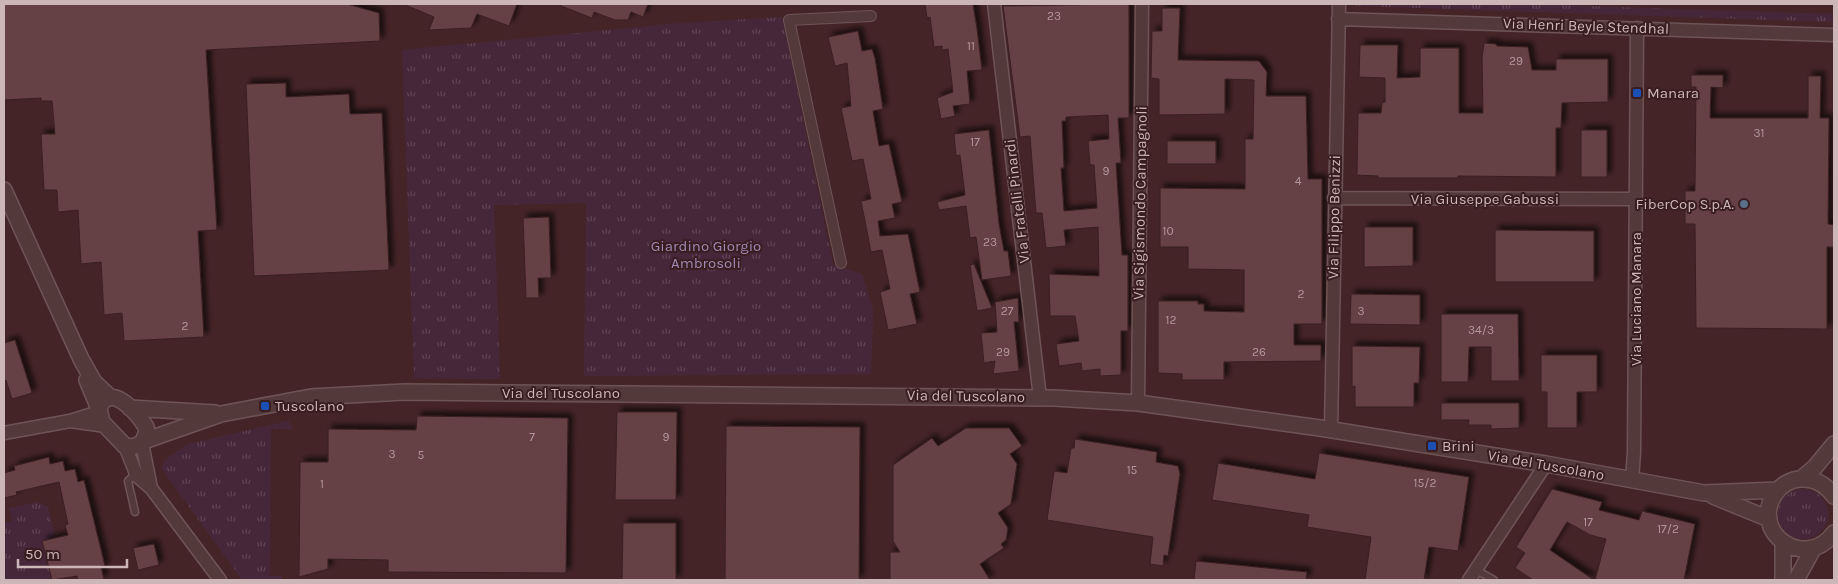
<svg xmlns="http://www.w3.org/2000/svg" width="1838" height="584" font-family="Karla,sans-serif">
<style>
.grass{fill:url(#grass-tufts)}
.building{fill:#654044;stroke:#3b1f22;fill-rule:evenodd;filter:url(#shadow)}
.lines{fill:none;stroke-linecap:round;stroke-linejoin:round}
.service-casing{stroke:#6e5456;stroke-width:9}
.pedestrian-casing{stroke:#6e5456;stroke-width:12}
.minor-casing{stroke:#6e5456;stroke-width:15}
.tertiary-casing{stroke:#6e5456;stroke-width:18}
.service{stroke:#54393b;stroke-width:6}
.pedestrian{stroke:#54393b;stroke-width:10}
.minor{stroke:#54393b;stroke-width:12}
.tertiary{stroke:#54393b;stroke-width:15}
.transit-dot{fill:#1a4fb4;stroke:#391d20;stroke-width:2}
.service-dot{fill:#5c6f8a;stroke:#391d20;stroke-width:2}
.labels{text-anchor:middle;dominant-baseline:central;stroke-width:4;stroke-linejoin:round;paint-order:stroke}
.number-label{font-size:12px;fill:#b3989b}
.street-label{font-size:15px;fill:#cdb6b8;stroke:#391d20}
.poi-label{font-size:15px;fill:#cdb6b8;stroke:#391d20;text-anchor:start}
.park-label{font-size:15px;fill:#a089b4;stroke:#391d20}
</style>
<defs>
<pattern id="grass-tufts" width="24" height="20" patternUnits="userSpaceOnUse" patternTransform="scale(1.25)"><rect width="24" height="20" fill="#46273a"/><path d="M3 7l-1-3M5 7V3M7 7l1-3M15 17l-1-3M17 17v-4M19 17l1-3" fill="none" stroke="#604454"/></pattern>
<filter id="shadow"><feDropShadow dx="4.5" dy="-4.5" stdDeviation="2.5" flood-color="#0009"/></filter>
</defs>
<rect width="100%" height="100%" fill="#452428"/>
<path class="grass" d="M1353 4H1525L1834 14V22L1357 6Z
M782 17 833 265 862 274 873 310 871 374 584 376 586 203 494 205 500 379 414 378 402 50 668 24Z
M288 421 293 429H271L270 576H282V580H242L161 468 165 460 188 444Z
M1778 514a25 25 0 1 1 50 0a25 25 0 1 1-50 0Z
M38 502 48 507 55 538 42 541 52 580H4V523L12 521 9 508Z"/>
<path class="building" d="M4 4H347L379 13 380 41 206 50 217 230 198 231 204 337 124 341 122 313 104 315 101 262 81 264 78 210 58 212 57 190H44L41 134H55L52 101H41V98L4 100Z
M403 4H517L509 26 477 14 471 28 429 30 434 17Z
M556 4H648L643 17 631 12 628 20H615L594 12 592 18Z
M925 4H973L977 29 982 70 967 71 970 104 953 106 955 116 941 119 937 98 953 92 948 49 942 50V46L934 47 930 17 927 18Z
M1129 4V118H1118L1121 163H1116L1122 255H1128V331H1121V375L1100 376V369L1082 371 1081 363 1059 366 1056 344 1079 341 1075 316H1050L1049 274 1099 276 1098 227 1064 230 1066 246 1046 248 1042 213H1036L1030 136 1020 137 1003 6ZM1108 115 1109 139 1088 141 1090 165H1094L1097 208 1064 211 1061 168H1064L1062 121H1066V117Z
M1162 8H1180L1178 60 1259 61 1267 72 1266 96H1306L1308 179H1322V324H1294V345H1321V361L1224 362V380H1182V374L1158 373V301H1198V304H1204V311L1244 312V270L1188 269V247H1160V188L1245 189V139H1253L1254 80 1225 79V114L1159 115V79L1151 78 1152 31H1162Z
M858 31 862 51 872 49 875 58 883 109 873 111 879 146 889 144 902 202 892 204 895 218 878 221 880 236 908 234 920 292 910 294 917 324 888 330 880 292 890 289 882 250 871 252 861 201 871 199 863 159 852 161 841 108 851 106 847 63 835 66 828 37Z
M1484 43 1496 44 1497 46 1528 47 1532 70H1556V59H1608V102L1562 103 1561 128H1556V177L1458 176V178H1378V176L1357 175 1358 113H1381L1382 103 1385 102V78L1359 77 1360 45H1398L1397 78 1420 77V48H1459V113H1483L1482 58Z
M1691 75H1723V88L1711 87 1710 118H1808V76H1821L1820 118H1829L1828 224 1834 225V247H1827V329L1696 328 1695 224H1685V191H1695L1696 87H1691Z
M286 83V97L349 94 350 114 382 113 389 270 254 276 246 84Z
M989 130 999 224 1004 251H1008L1011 276 982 280 976 237 970 238 966 206 939 210 937 202 965 195 960 155 956 156 954 134Z
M1581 130H1607V177H1581Z
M1167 141H1216V164H1167Z
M549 217 551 278H538L539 298H526L523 218Z
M1364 227H1413V266L1364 267Z
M1495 230 1594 231V282H1495Z
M974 264 992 308 977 311 970 265Z
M1351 294 1420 295V325L1350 324Z
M1018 298 1019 322H1014L1019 371 993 374 995 361 984 363 981 333 997 332 995 302Z
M1441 314H1518L1519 381H1491V347H1469L1468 382H1441Z
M15 340 32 393 12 399 6 380 4 381V343Z
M1352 346 1420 347 1419 383H1414V407H1355V386L1352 387Z
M1541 355H1597V392H1577V428H1547V392H1541Z
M1441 403H1519V428L1491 429V425H1468L1469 420H1441Z
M617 412H677L676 500H615Z
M417 416 568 418 566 573 388 572V560L328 559V569L299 577 300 462H328V429L416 430Z
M726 426 860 427 859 580H725Z
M966 428H1009L1022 446 1010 454 1017 464 1011 504 998 513 1008 528 1006 540 1001 544 1004 548 980 564 990 580H890V552H900L893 541V465L932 438 938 446Z
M1075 439 1157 452 1156 462 1178 466 1180 474 1168 556 1164 555 1163 566 1150 564 1153 537 1047 520 1054 471 1067 473 1071 448H1074Z
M1319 453 1469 477 1458 551 1429 547 1424 580H1365L1371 537 1307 527 1309 515 1212 500 1218 463 1315 479Z
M49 457 50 464 63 461 65 471 75 469 78 482 84 480 105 566H101L104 580H78L77 576 52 580 42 541 68 535 65 525 68 524 59 482 16 492 17 495 4 498V473L15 470 14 466Z
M1552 489 1602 502 1599 510 1639 520 1642 511 1695 524 1684 580H1595L1606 539 1590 535 1567 522 1550 550 1594 580H1533L1515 568 1525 553 1516 547Z
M623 523H676V580H622Z
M154 544 159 565 138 570 133 548Z
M1196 561 1307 572 1306 580H1194Z"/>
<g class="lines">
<g class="service-casing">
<path id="service" d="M135 512 128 481 136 473
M1476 570 1494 580"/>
</g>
<g class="pedestrian-casing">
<path id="pedestrian" d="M841 263 789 20 871 16"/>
</g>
<g class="minor-casing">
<path id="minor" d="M994 4 1040 398
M1338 19 1834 35
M1334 198 1636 199
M1138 403 1142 4
M70 421 106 426
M1331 430 1339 4
M4 433 70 421 99 412
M142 443 151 488
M125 446 137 476 151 488 220 580
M1632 480 1634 452 1637 28
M1469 580 1546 464"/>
</g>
<g class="tertiary-casing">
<path id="tertiary" d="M4 190 81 359 94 382 111 398
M87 380 99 409 102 422 125 446 133 447 142 443 147 432 146 427C138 414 109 379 99 409
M130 408 215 413
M144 441 221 414 311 397 404 392 1054 398 1138 403 1320 428 1546 464 1704 493 1778 490
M1801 479 1815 467 1834 444
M1713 496 1769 519
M1834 496C1826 485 1815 478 1801 479 1791 479 1781 485 1775 494 1749 532 1805 572 1834 533
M1783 580V542
M1796 580 1813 549"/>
</g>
<use href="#service" class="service"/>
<use href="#pedestrian" class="pedestrian"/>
<use href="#minor" class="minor"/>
<use href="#tertiary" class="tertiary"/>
</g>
<g class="transit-dot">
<rect x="1632" y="88" width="10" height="10" rx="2.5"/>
<rect x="260" y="401" width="10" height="10" rx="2.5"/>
<rect x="1427" y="441" width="10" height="10" rx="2.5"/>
</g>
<circle class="service-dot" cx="1744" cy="204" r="5"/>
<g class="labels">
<g class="number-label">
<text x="1054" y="16">23</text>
<text x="971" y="46">11</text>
<text x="1516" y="61">29</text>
<text x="1759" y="133">31</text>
<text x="975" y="142">17</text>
<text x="1106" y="171">9</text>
<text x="1298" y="181">4</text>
<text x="1168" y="231">10</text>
<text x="990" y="242">23</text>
<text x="1301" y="294">2</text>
<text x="1007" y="311">27</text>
<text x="1361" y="311">3</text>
<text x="1171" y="320">12</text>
<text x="185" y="326">2</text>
<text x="1481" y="330">34/3</text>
<text x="1003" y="352">29</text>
<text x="1259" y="352">26</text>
<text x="532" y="437">7</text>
<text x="666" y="437">9</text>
<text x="392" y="454">3</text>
<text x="421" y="455">5</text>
<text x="1132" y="470">15</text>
<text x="1425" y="483">15/2</text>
<text x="322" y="484">1</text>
<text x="1588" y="522">17</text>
<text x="1668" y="529">17/2</text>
</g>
<g class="street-label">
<text transform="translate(1586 26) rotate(2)">Via Henri Beyle Stendhal</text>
<text x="1485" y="199">Via Giuseppe Gabussi</text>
<text transform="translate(1017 201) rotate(-97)">Via Fratelli Pinardi</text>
<text transform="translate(1140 203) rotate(-89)">Via Sigismondo Campagnoli</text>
<text transform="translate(1334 217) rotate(-89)">Via Filippo Benizzi</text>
<text transform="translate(1636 299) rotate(-90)">Via Luciano Manara</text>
<text x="561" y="393">Via del Tuscolano</text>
<text transform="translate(966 396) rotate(1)">Via del Tuscolano</text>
<text transform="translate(1546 465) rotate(10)">Via del Tuscolano</text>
</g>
<g class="poi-label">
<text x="1647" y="93">Manara</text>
<text x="1734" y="204" text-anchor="end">FiberCop S.p.A.</text>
<text x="275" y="406">Tuscolano</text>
<text x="1442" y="446">Brini</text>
</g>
<g class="park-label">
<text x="706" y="246">Giardino Giorgio<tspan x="706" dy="17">Ambrosoli</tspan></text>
</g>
</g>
<rect width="1838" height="584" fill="none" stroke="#cdb6b8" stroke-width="10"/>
<path d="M18 559v8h109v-8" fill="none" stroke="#cdb6b8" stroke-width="2.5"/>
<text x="25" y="559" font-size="15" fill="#cdb6b8" stroke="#391d20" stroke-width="4" paint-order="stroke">50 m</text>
</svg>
